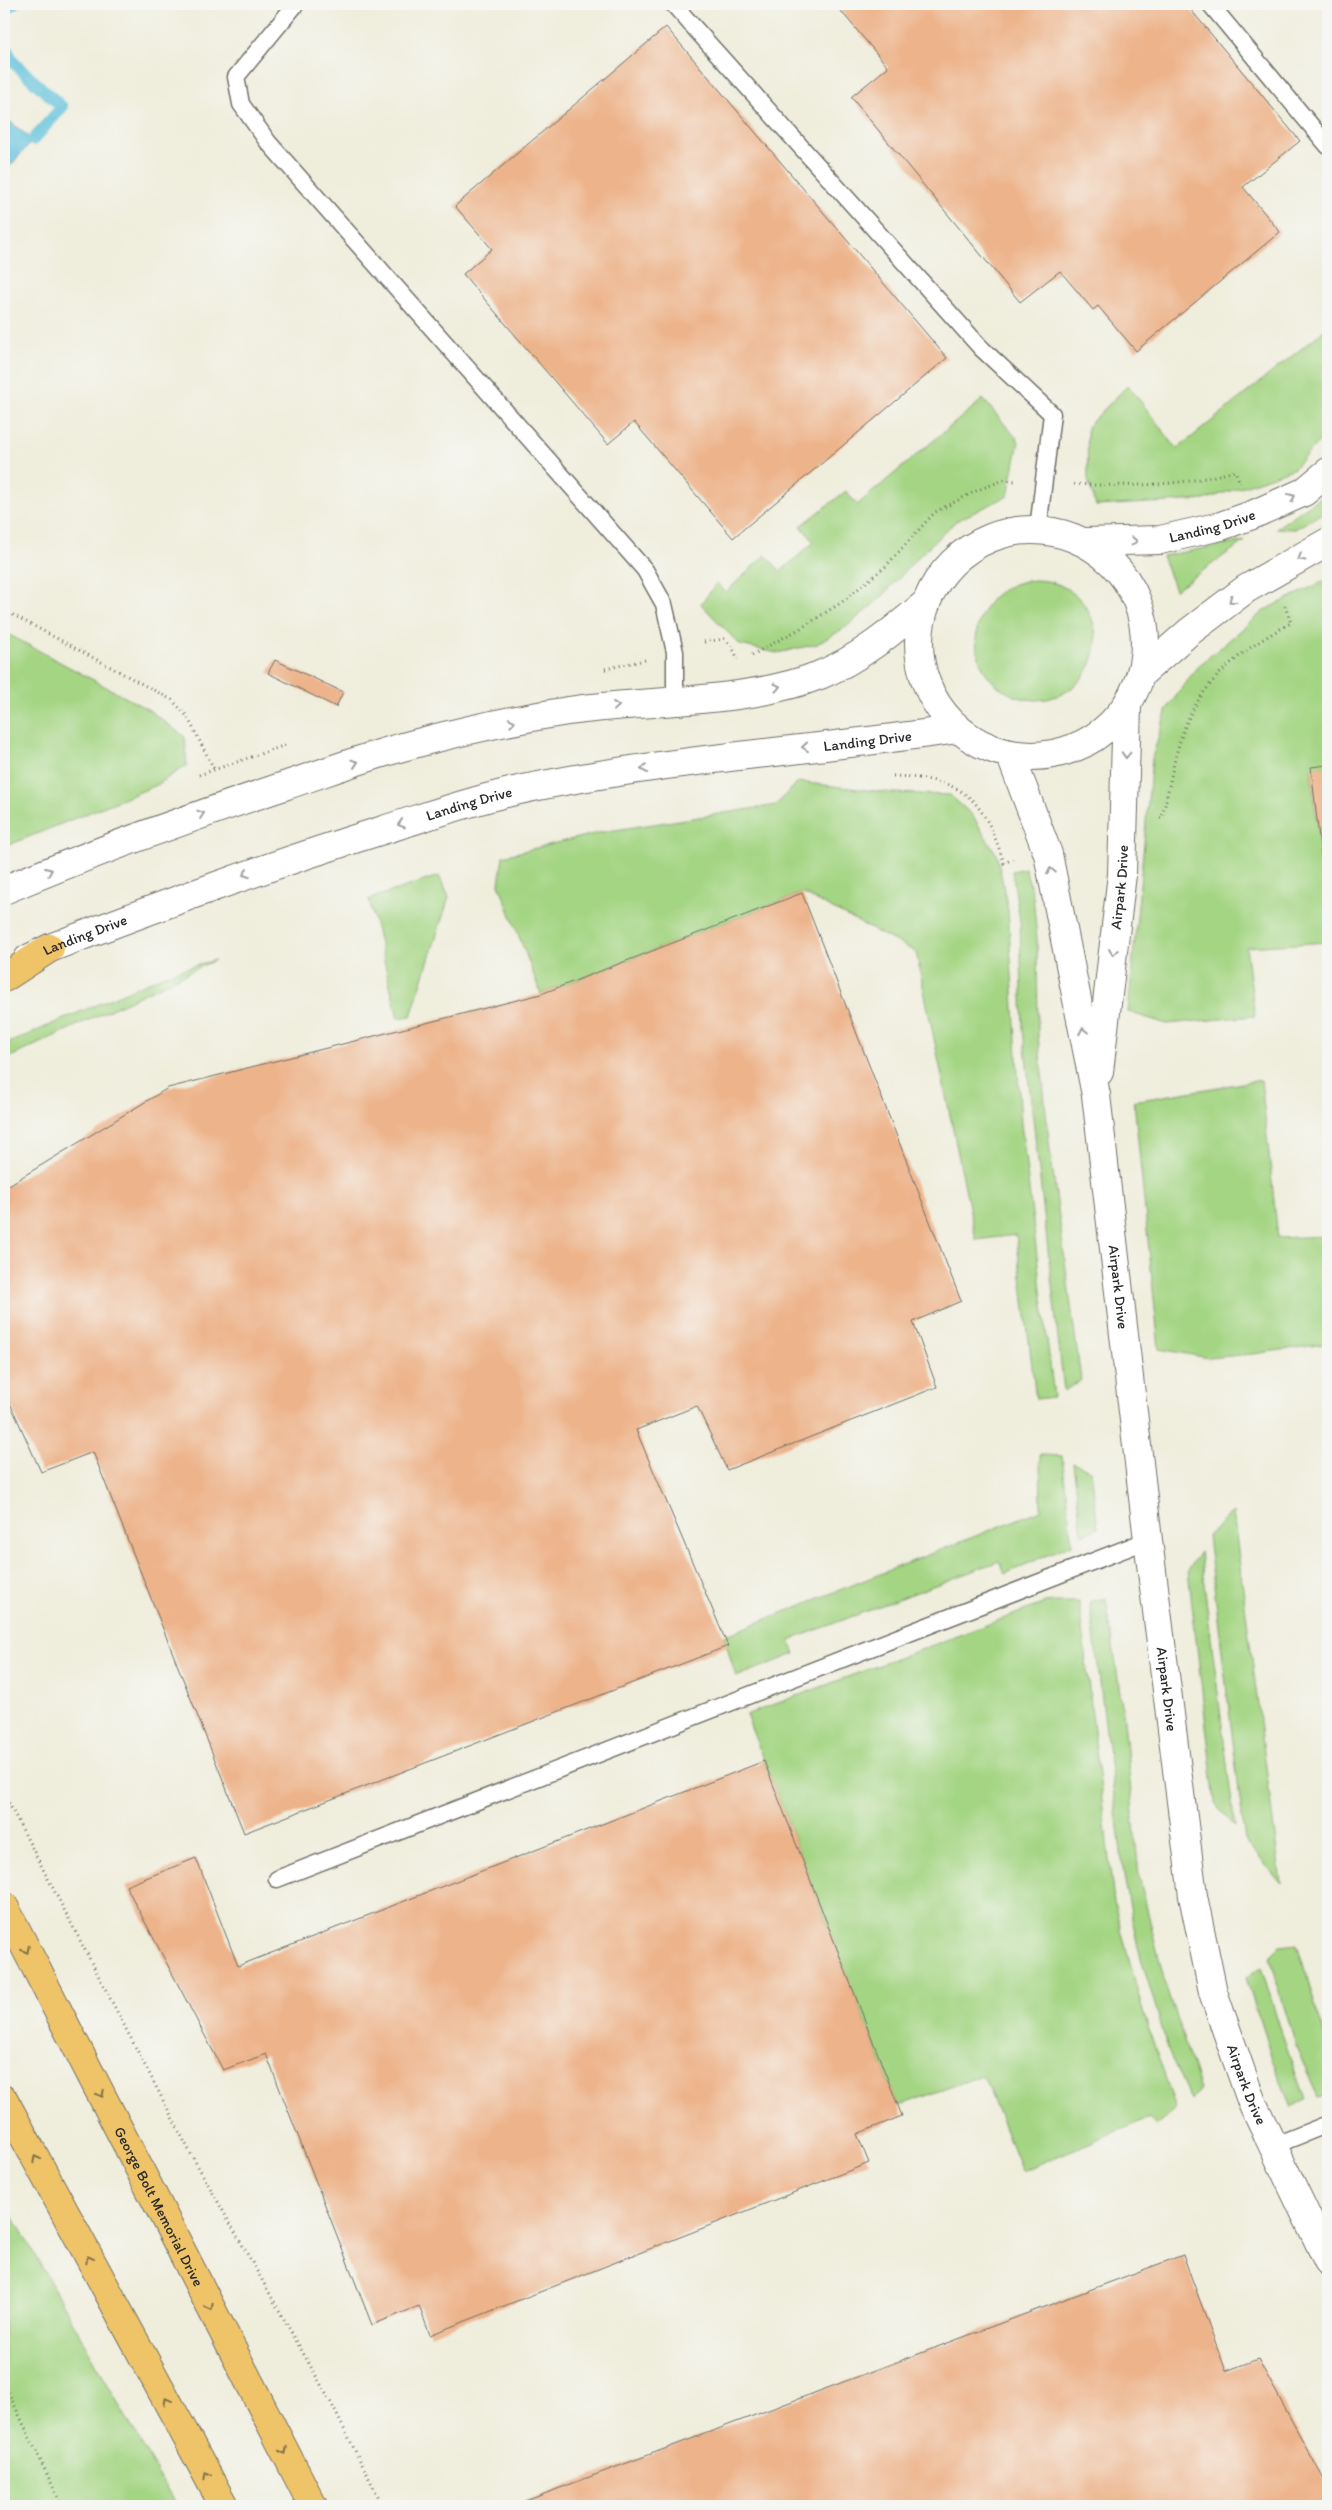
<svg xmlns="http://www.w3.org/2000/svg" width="1332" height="2510" font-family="Itim,sans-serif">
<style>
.green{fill:#a4d583;stroke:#688057}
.water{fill:#5ec1dc;stroke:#447684}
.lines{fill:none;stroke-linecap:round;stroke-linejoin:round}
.stream{stroke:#5ec1dc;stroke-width:12}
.building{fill:#edb38a}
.service-casing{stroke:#706f69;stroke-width:19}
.tertiary-casing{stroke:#706f69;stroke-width:30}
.motorway-casing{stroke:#706f69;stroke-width:30}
.path{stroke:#706f69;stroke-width:3;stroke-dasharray:1 4;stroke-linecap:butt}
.service{stroke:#fff;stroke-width:16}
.tertiary{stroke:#fff;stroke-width:28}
.motorway{stroke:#efc469;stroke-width:28}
.oneway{stroke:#a0a0a0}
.oneway2{stroke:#837047}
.labels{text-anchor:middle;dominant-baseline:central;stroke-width:4.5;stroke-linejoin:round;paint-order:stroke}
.street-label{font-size:15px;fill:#2b2b2b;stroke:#f6f6f2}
</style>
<rect width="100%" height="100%" fill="#f6f6f2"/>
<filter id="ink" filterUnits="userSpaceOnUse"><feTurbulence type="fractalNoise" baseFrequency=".02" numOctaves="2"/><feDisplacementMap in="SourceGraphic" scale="10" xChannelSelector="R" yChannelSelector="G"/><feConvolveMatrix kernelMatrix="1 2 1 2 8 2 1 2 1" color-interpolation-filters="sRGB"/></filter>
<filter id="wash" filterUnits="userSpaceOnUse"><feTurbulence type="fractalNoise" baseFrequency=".0096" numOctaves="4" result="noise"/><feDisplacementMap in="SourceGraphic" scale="20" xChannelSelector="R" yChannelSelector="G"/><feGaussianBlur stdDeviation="1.12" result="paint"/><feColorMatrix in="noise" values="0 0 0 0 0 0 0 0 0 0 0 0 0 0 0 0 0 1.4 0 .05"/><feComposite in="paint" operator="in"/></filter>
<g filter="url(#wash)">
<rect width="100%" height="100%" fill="#efeddb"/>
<path class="green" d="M1328 327V432L1293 469 1204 500 1096 506 1088 480 1087 427 1128 385 1177 449Z
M983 399 1019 441 1008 496 956 521 916 559 881 598 845 628 817 644 777 653 740 645 701 604 717 583 726 592 765 555 781 571 814 542 801 526 846 491 857 505Z
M1328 492V510L1295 529 1276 528Z
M1245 541 1175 590 1162 556Z
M1328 579V765L1311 768 1328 919V942L1246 947 1255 1016 1167 1024 1128 1012 1152 758 1167 709 1197 667 1265 610Z
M976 640a60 60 0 1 1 120 0a60 60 0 1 1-120 0Z
M4 632 149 710 185 737 187 765 157 785 4 847Z
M798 782 893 793 950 795 972 815 997 855 1008 910 1021 1123 1054 1397 1036 1399 1016 1235 976 1240 916 952 802 893 541 994 499 884 503 856 602 832 776 805Z
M1025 868 1033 896 1037 939 1038 1035 1050 1150 1081 1380 1064 1391 1023 1030 1020 921 1012 871Z
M439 876 449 897 411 1016 398 1018 369 899Z
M215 960 4 1060V1045L169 973Z
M1261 1080 1278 1238 1328 1236V1341L1325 1344 1253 1354 1209 1358 1159 1349 1134 1101Z
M1040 1455 1062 1456 1072 1544 1005 1574 999 1561 790 1640 795 1654 736 1677 724 1636 1041 1510Z
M1073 1463 1091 1470 1098 1528 1082 1535Z
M1233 1512 1281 1883 1245 1841 1208 1536Z
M1200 1552 1235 1827 1215 1803 1188 1570Z
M1106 1598 1124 1720 1139 1876 1166 1987 1200 2089 1191 2101 1169 2052 1138 1948 1124 1876 1090 1602Z
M1056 1602H1079L1114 1903 1144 2015 1176 2109 1156 2126 1149 2118 1022 2171 983 2075 898 2106 746 1715 1045 1603Z
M1297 1944 1328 2047V2096L1318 2098 1297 2049 1269 1957 1280 1946Z
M1261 1966 1279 2025 1305 2100 1291 2107 1272 2059 1246 1978Z
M4 2200 176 2506H4Z"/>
<path class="water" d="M4 117 33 140 4 173Z"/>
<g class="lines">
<path class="stream" d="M4 11 13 4
M4 44 14 63 62 107 33 140"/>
</g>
<g id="blocks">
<path class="building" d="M835 4H1186L1300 141 1243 187 1280 232 1136 351 1098 306 1093 310 1060 271 1020 302 851 97 888 67Z
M666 27 947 358 733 538 634 422 608 444 463 274 492 249 455 206Z
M275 660 343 692 336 707 268 673Z
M1328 765V908H1327L1311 767Z
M802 893 961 1301 913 1322 937 1387 727 1470 697 1406 636 1430 728 1646 244 1833 93 1452 41 1472 4 1390V1188L168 1088 541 994Z
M764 1761 902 2116 857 2134 869 2163 430 2335 419 2306 372 2325 266 2054 223 2070 126 1886 196 1858 238 1966Z
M1183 2255 1226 2371 1258 2359 1328 2487V2506H512Z"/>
</g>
</g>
<g filter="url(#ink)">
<use href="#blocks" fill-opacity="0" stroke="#706f69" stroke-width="1"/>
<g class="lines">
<g class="service-casing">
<path id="service" d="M296 4 236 77 241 104 268 142 645 570 664 604 675 652V700
M673 4 981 348 1052 414 1038 529
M1210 4 1328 146
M277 1879 1148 1540
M1273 2146 1328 2124"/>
</g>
<g class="tertiary-casing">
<g id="tertiary">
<circle cx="1032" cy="643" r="113"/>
<path id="s1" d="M1085 542 1160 540 1221 526 1252 515 1304 492 1328 472"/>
<path d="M1143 672 1189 632 1246 589 1328 542"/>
<path id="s2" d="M1010 754 1048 854 1096 1095 1148 1540 1193 1896 1213 1992 1251 2100 1328 2261"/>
<path d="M4 890C96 851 189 818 284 786 326 772 368 756 410 745 461 731 515 719 568 711 650 699 742 705 820 675 859 659 893 631 925 604"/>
<path id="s3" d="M28 959 50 948C160 906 270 865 383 830 428 816 473 800 519 790 664 759 812 751 958 729"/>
<path id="s4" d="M1099 1072 1122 874 1127 706"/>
</g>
</g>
<g class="motorway-casing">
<g id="motorway">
<path d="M4 978 50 948"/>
<path id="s5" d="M4 1906 313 2506"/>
<path d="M4 2100 224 2506"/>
</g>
</g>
<path class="path" d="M1074 484C1129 487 1182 486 1235 471L1240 483
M4 610 172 700 187 716 214 769
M704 642 724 639 731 645 738 659
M752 655 803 627 842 602 886 566 935 512 978 490 1004 480 1015 481
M605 669 645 660
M199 775 286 745
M893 776C964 779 982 796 1004 863L1013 859
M1160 818H1162C1169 790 1173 760 1183 732 1201 680 1244 648 1291 623L1285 606
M4 1794 191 2154 329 2399 383 2506
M4 2383 62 2506"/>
<use href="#service" class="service"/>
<use href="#tertiary" class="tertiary"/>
<use href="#motorway" class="motorway"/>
</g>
<defs><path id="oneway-chevron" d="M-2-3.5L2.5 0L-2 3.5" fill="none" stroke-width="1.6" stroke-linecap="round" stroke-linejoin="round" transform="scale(1.25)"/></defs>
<g class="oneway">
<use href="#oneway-chevron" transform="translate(1292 497) rotate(-24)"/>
<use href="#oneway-chevron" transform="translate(1134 541) rotate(-1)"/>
<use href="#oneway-chevron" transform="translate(1301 558) rotate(150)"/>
<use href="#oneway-chevron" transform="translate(1232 600) rotate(144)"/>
<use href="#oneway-chevron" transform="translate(777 687) rotate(-12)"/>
<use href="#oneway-chevron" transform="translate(616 706) rotate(-6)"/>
<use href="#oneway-chevron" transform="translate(512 722) rotate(-11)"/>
<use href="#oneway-chevron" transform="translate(805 747) rotate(175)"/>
<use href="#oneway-chevron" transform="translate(1126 755) rotate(92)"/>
<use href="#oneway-chevron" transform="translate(355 763) rotate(-18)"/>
<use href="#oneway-chevron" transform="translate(644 769) rotate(172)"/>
<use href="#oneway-chevron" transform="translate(201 814) rotate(-19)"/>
<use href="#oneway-chevron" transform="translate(401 824) rotate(163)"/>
<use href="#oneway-chevron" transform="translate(49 871) rotate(-23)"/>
<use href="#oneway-chevron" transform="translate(1051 871) rotate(-101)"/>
<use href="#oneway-chevron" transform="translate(246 874) rotate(160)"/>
<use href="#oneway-chevron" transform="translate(1113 952) rotate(97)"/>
<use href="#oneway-chevron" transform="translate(1083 1031) rotate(-101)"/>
</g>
<g class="oneway2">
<use href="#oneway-chevron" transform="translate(26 1950) rotate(63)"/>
<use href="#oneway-chevron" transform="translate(101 2094) rotate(63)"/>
<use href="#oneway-chevron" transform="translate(36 2159) rotate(-118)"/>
<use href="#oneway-chevron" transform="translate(89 2259) rotate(-119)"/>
<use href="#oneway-chevron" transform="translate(210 2307) rotate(63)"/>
<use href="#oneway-chevron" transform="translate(167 2401) rotate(-119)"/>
<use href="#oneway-chevron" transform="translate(284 2451) rotate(63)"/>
<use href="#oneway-chevron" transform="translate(207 2475) rotate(-118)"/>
</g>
</g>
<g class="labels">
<g class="street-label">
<text stroke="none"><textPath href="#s1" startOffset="129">Landing Drive</textPath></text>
<text stroke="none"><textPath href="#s3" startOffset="872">Landing Drive</textPath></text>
<text stroke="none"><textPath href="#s3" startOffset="468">Landing Drive</textPath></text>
<text stroke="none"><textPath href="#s4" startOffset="186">Airpark Drive</textPath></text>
<text stroke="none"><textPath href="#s3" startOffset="62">Landing Drive</textPath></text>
<text stroke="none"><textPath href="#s2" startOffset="546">Airpark Drive</textPath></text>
<text stroke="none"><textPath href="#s2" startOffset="951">Airpark Drive</textPath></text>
<text stroke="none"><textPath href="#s2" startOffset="1356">Airpark Drive</textPath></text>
<text stroke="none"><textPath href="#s5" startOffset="338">George Bolt Memorial Drive</textPath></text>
</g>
</g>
<rect width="1332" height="2510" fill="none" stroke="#f6f6f2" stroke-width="20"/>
</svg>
